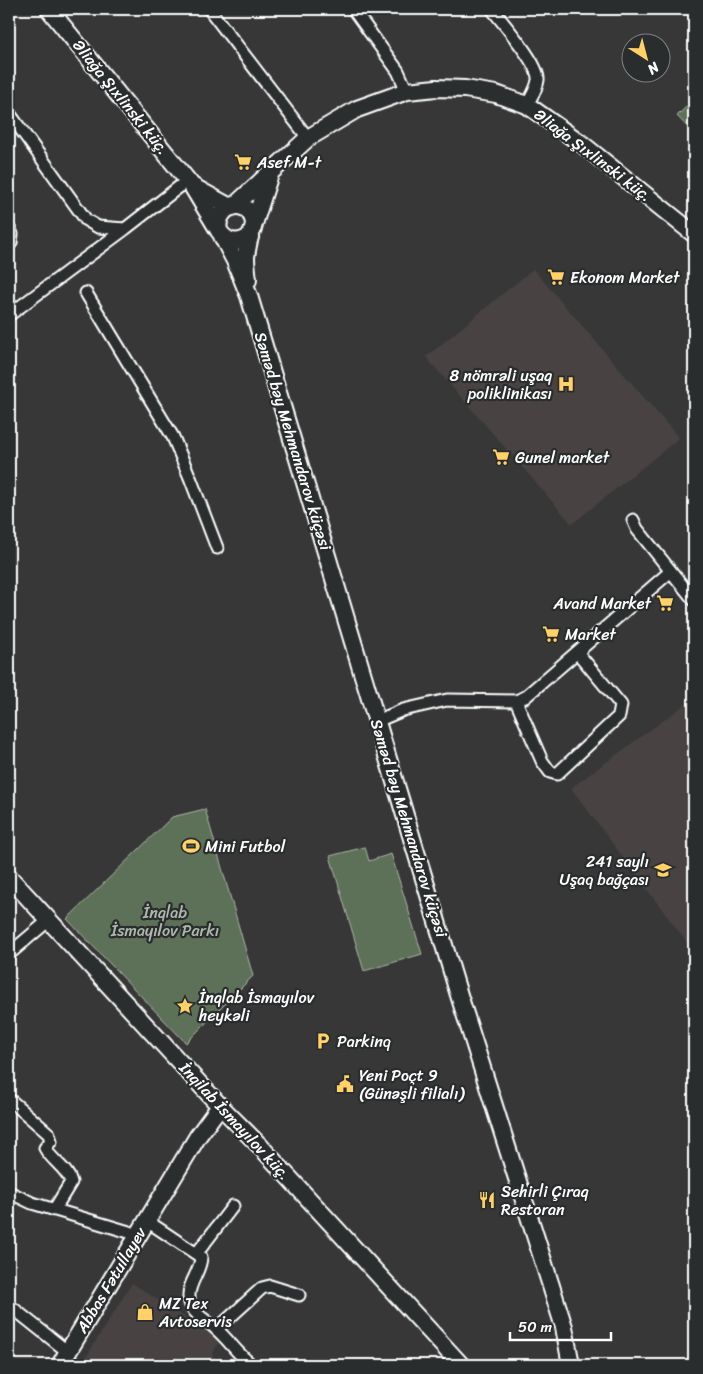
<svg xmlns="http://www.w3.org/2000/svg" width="703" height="1374" font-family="Sriracha,sans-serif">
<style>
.built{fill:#494342}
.green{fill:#5d6f59;stroke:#aeb7ac}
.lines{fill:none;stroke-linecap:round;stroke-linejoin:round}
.minor-casing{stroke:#fff;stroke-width:15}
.secondary-casing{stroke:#fff;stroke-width:20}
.minor{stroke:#2a2d2e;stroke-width:11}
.secondary{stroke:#2a2d2e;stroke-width:16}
.labels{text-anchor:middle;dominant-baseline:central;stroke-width:4.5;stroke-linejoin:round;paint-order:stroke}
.street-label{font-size:16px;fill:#fff;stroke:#2a2d2e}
.poi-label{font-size:16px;fill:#fff;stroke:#2a2d2e;text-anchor:start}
.park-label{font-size:16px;fill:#aeb7ac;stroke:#2a2d2e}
</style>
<rect width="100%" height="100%" fill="#383737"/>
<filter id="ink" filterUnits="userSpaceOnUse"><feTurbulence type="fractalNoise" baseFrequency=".02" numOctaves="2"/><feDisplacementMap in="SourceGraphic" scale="10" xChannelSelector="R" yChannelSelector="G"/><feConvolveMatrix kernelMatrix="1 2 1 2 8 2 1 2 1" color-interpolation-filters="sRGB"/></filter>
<g filter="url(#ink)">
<path class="built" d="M533 269 679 438 572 524 426 357Z
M694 698V952L571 788Z
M132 1283 220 1340 212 1355 224 1365H81Z"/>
<path class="green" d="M694 99V134L677 116Z
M205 809 253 976 186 1043 67 919 172 817Z
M365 847 369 861 391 854 422 954 364 971 330 856Z"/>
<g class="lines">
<g class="minor-casing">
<path id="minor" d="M209 9 308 138
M353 9 398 71 407 91
M492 9C502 22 540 65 538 80 537 89 531 97 527 105
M9 113 86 220 98 227 125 229
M9 228 12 234 11 243 9 245
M86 293 173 437 191 480 217 548
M9 315 125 229 188 180
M633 520 637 529 694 600
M516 701 542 761 550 772 557 774 619 716 621 705 577 652
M377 721 403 710 447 700 516 701 525 697 671 571
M9 954 49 920
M9 1099 49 1134 51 1141 45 1148C51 1160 68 1169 71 1182L54 1210
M9 1192 32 1203 139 1235
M147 1221 201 1257C201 1271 188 1283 189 1297 190 1314 206 1319 216 1329 229 1340 238 1355 252 1365
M197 1253 233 1206
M9 1305 68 1352
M217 1329 262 1288 270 1286 299 1295"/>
</g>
<g class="secondary-casing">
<path id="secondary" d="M49 9 192 186 219 231
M192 186 230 207
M233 207 308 138 357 109 407 91 436 88 465 89 496 94 527 105 582 144 694 234
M254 224 270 174
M222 236 235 261 249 296 459 995 564 1327 571 1365
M248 280C247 272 246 264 246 257 247 250 248 243 250 237 251 231 256 226 253 219 246 196 214 206 219 231 227 243 239 245 250 236
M9 877 220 1106 260 1146 461 1365
M60 1365 198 1136 220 1106"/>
</g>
<use href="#minor" class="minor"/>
<use href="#secondary" class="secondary"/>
</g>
</g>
<defs>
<g id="supermarket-bare" transform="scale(1.35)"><path d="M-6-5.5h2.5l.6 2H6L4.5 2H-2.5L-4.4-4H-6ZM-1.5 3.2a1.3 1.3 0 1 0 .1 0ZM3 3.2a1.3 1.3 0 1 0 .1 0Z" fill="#ffd166" stroke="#2a2d2e" stroke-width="2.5" paint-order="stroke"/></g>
<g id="hospital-bare" transform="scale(1.35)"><path d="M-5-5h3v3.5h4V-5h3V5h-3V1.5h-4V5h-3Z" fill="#ffd166" stroke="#2a2d2e" stroke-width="2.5" paint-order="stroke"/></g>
<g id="stadium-bare" transform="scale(1.35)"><path d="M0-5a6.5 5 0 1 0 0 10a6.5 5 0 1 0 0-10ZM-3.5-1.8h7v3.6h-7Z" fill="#ffd166" stroke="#2a2d2e" stroke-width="2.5" paint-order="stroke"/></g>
<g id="school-bare" transform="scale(1.35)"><path d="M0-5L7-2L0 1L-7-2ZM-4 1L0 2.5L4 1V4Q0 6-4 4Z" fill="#ffd166" stroke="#2a2d2e" stroke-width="2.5" paint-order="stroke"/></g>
<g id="sight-bare" transform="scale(1.35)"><path d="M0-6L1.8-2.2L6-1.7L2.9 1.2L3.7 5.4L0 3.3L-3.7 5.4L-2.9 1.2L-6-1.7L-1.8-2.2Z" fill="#ffd166" stroke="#2a2d2e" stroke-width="2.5" paint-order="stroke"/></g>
<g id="parking-bare" transform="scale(1.35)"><path d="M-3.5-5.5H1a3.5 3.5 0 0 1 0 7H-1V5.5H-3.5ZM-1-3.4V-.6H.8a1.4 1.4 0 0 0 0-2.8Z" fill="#ffd166" stroke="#2a2d2e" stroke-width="2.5" paint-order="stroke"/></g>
<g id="civic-bare" transform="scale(1.35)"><path d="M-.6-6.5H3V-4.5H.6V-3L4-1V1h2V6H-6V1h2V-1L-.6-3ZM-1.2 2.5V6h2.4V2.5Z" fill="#ffd166" stroke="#2a2d2e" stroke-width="2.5" paint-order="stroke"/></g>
<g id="restaurant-bare" transform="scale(1.35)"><path d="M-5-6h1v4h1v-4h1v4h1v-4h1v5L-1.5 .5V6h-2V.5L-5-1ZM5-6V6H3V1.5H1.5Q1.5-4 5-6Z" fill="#ffd166" stroke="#2a2d2e" stroke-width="2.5" paint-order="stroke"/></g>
<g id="shop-bare" transform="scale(1.35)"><path d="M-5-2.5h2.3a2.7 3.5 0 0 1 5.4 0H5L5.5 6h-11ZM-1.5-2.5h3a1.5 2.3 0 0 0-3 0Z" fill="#ffd166" stroke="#2a2d2e" stroke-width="2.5" paint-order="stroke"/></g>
</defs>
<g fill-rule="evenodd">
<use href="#supermarket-bare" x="243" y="162"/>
<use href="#supermarket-bare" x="556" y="277"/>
<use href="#hospital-bare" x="566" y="384"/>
<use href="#supermarket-bare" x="501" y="457"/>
<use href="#supermarket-bare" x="665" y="603"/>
<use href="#supermarket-bare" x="551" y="634"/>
<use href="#stadium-bare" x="191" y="846"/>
<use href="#school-bare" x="663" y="870"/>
<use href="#sight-bare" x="185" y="1006"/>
<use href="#parking-bare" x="323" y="1041"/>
<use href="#civic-bare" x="345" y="1084"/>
<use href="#restaurant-bare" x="487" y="1200"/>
<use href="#shop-bare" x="145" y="1312"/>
</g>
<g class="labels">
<g class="street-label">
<text transform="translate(121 97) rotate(51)">Əliağa Şıxlinski küç.</text>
<text transform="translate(593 155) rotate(37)">Əliağa Şıxlinski küç.</text>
<text transform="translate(293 441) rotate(73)">Səməd bəy Mehmandarov küçəsi</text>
<text transform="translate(409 828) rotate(73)">Səməd bəy Mehmandarov küçəsi</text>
<text transform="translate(235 1121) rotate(47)">İnqilab İsmayılov küç.</text>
<text transform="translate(111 1280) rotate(-59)">Abbas Fətullayev</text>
</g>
<g class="poi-label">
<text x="257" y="162">Asef M-t</text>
<text x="570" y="277">Ekonom Market</text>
<text x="552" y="375" text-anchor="end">8 nömrəli uşaq<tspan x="552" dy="18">poliklinikası</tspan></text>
<text x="515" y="457">Gunel market</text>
<text x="651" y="603" text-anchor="end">Avand Market</text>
<text x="565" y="634">Market</text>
<text x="205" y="846">Mini Futbol</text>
<text x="649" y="861" text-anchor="end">241 saylı<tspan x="649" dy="18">Uşaq bağçası</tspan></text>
<text x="199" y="997">İnqlab İsmayılov<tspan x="199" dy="18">heykəli</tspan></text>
<text x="337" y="1041">Parkinq</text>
<text x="359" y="1075">Yeni Poçt 9<tspan x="359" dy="18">(Günəşli filialı)</tspan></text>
<text x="501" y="1191">Sehirli Çıraq<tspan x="501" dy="18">Restoran</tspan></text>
<text x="159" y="1303">MZ Tex<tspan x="159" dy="18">Avtoservis</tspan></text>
</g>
<g class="park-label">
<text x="165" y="912">İnqlab<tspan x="165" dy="18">İsmayılov Parkı</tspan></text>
</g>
</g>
<rect width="703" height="1374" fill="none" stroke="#2a2d2e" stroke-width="30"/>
<rect x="15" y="15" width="673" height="1344" fill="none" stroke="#fff" stroke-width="2" filter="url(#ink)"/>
<g transform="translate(646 58) rotate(144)"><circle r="24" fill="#2a2d2e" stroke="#7f8182"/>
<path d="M0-4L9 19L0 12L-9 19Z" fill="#ffd166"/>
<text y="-8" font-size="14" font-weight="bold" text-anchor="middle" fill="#ffffff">N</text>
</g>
<path d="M510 1332v8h101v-8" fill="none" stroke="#ffffff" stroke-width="2.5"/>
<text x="518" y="1332" font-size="15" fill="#ffffff" stroke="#2a2d2e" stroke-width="4" paint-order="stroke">50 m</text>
</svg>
